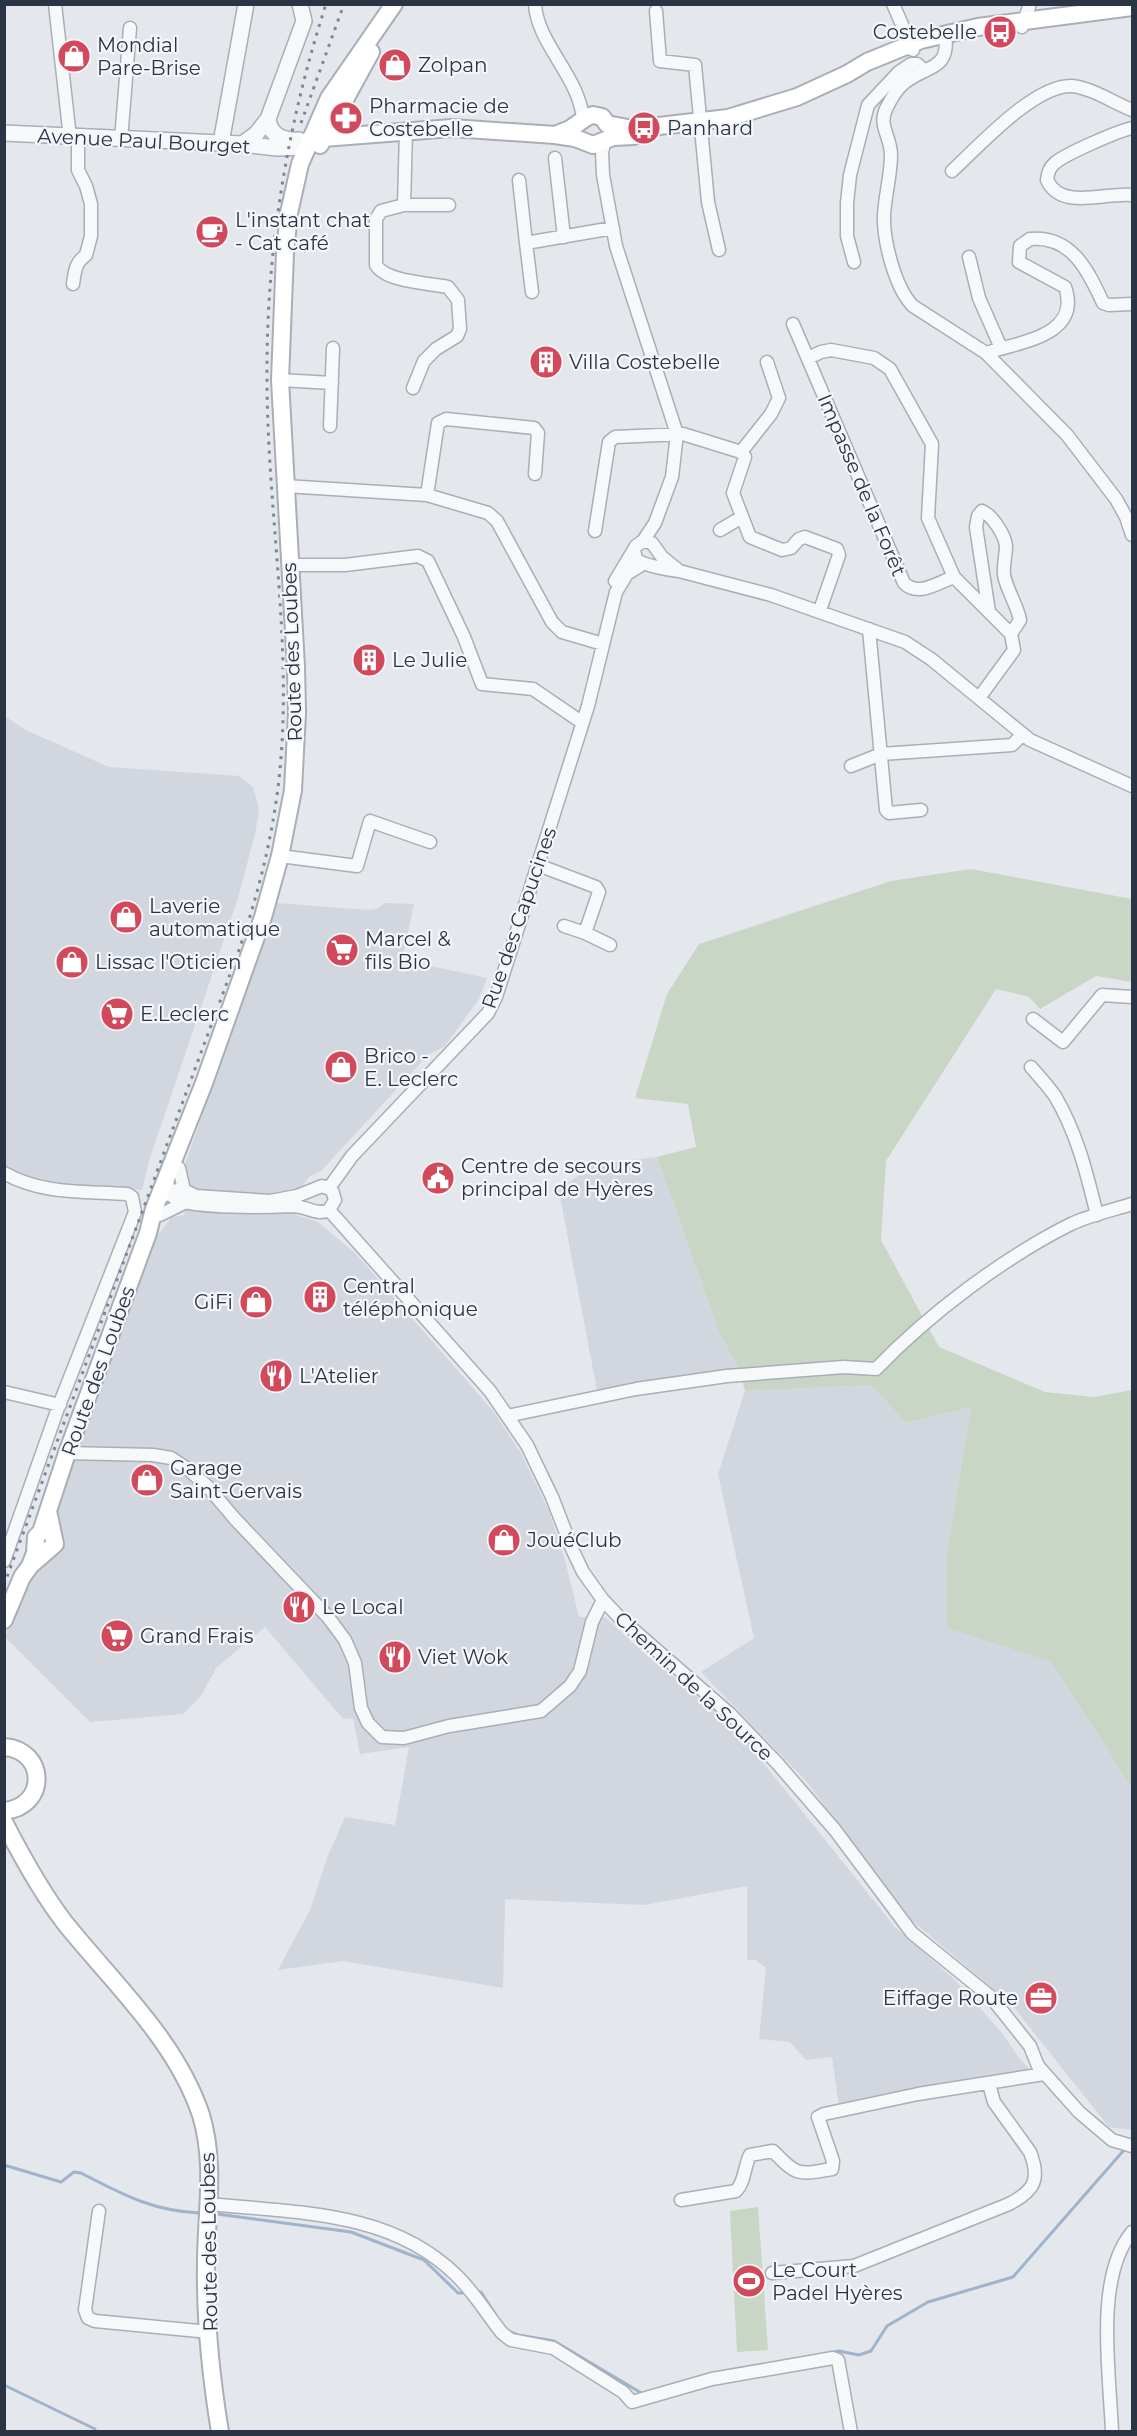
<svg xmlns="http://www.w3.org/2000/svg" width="1137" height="2436" font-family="Montserrat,sans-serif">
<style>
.built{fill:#d2d6de}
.green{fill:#c9d6c5}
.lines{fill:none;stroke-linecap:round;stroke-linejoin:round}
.stream{stroke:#9fb4cc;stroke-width:3}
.minor-casing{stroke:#a9aeb7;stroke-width:15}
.tertiary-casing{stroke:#a9aeb7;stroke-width:18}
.secondary-casing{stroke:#a9aeb7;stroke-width:20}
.minor{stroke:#f7f8fa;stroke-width:12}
.tertiary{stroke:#f7f8fa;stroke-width:15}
.secondary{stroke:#fff;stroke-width:16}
.rail{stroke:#7d8696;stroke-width:3;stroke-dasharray:3 6;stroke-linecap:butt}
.labels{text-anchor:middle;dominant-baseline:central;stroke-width:4.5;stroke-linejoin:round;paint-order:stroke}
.poi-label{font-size:20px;fill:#2b3445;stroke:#f4f6f9;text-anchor:start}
.street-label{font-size:20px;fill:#2b3445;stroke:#f4f6f9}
</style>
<rect width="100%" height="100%" fill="#e4e7ec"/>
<path class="built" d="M6 717 26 730 109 767 239 776 253 787 259 808 256 830 238 898 149 1161 142 1190 55 1186 30 1180 5 1167Z
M276 903 369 910 376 909 385 903 414 904 402 960 487 978 479 999 445 1046 429 1054 321 1171 310 1176 299 1190 296 1215 318 1222 357 1255 493 1411 521 1453 549 1511 566 1564 579 1617H605L646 1655 732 1724 895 1927 954 1979 1003 2034 1021 2061 1030 2069 1020 2075 839 2106 832 2057 806 2060 790 2042 759 2039 766 1968 756 1960H747V1886L644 1905 505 1899 503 1988 343 1961 278 1970 310 1910 327 1858 345 1817 395 1825 409 1747 360 1754 353 1718 343 1719 265 1627 216 1668 201 1696 183 1714 90 1722 5 1637 156 1237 172 1217 185 1215 176 1190Z
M657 1157 720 1335 739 1368 597 1390 559 1191 591 1165Z
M871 1385 906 1423 971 1407 947 1553V1628L1051 1662 1132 1788V2130L1109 2127 1011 2004 903 1913 807 1782 701 1672 754 1638 718 1474 745 1391Z"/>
<path class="green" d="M971 869 1132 899V982L1096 976 1040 1009 1029 997 996 989 886 1161 881 1240 939 1347 1045 1392 1094 1397 1132 1390V1788L1051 1662 947 1628V1553L971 1407 906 1423 871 1385 745 1391 739 1368 720 1335 657 1157 696 1147 688 1104 635 1098 667 994 699 944 891 881Z
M758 2207 768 2350 737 2352 730 2211Z"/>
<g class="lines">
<path class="stream" d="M4 2165 61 2182 74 2172 81 2173C122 2194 152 2211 200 2213
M217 2214 351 2232 424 2260 458 2293H462
M481 2292 499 2320
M506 2330 518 2335 554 2341 643 2394
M830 2353 839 2351 859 2355 871 2351 887 2326 928 2302 1013 2277 1124 2150
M4 2385 95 2429"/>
<g class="minor-casing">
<path id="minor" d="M55 4 69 129 68 137
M535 4C537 44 580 77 583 120
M893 4 913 50
M656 11 660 61 695 65 708 202 719 250
M1022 27 1030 4
M945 34C951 72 924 65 903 84 896 90 891 99 887 107 877 125 891 136 891 155 891 175 885 195 884 215 883 240 895 288 913 306L986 353 1067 435 1116 499 1126 517 1132 535
M1132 128C1118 131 1065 154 1055 163 1049 168 1048 173 1047 180 1061 211 1105 192 1132 195
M121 140 130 28
M605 140 602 152 603 175 616 246 677 434 672 477 655 523 643 541 636 546 615 581
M555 158 564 237
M952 171C978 147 1035 84 1072 86 1092 88 1114 103 1132 110
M519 180 526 243
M404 205 406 131
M969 257 979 298 1001 348
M854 262 847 236V203L850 175 868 105 899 72 911 64H917L925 71
M73 284C75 271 75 263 86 255L91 236V204L86 186 78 170V138
M532 292 526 243 613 228
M793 324 904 583C918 597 937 583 954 577
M986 353C1019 342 1082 336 1065 287L1019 262 1020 246 1030 239C1071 235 1088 270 1103 303L1109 305 1132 304
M808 358 821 352 831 350 874 358 890 369 932 444 928 518 954 577 1011 634 1014 650 979 698
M280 380 332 383
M413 388 424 361 436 349 457 336 460 329 458 300 448 287C429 283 386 282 376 265V219L381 211 404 205H449
M330 426 333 348
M741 452 771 414 779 398 767 362
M285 486 427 495 488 513 497 521 552 622 562 632 603 644
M427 495 438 423 446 419 534 428 538 433 535 474
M720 530 742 517
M595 531 609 442 615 437 683 434 741 452 745 457 733 493 750 537 782 550 791 548 799 539 805 537 837 549 839 555 820 610
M643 541 652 543 662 557 678 570
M634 550 636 559C642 565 669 570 679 571L771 595 905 642 931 659 1030 740 1132 786
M290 565H345L418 556 428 561 464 637 482 684 533 689 577 719 583 721
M989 612 976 527 978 516 982 511C992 515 1005 535 1006 546 1006 555 1003 565 1004 575 1007 591 1017 604 1020 620L1011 634
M869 629 886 810 889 813 921 810
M851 766 881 754 1012 745 1023 734
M280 856 357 866 370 821 430 842
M538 865 596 887 599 892 585 933 564 926
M585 933 610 945
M1033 1019 1063 1042 1102 995 1132 997
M1031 1067C1039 1076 1048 1086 1055 1096 1077 1133 1087 1174 1097 1215
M179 1168 184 1190
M4 1173C43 1195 84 1191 127 1194L132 1197 135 1212 58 1408 4 1561
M329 1188 352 1156 488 1013 496 997 588 706 616 592 627 574 643 564
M158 1198 177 1190H184L196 1196 270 1201 297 1196 322 1186 332 1190 335 1200 329 1210C317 1216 306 1206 293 1206 269 1207 195 1209 176 1199 168 1195 168 1187 167 1179
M329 1210 490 1391 527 1445 552 1497 573 1551 583 1572 603 1600 621 1619 730 1714 777 1763 835 1830 912 1933 991 1997 1030 2046 1038 2066 1079 2112 1112 2140 1132 2146
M160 1215 186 1202
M4 1392 60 1405
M507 1416 636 1389 727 1376 844 1367 876 1369C929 1314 1003 1258 1071 1224 1090 1215 1113 1210 1132 1204
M67 1453 153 1455 171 1458 189 1470 208 1487 235 1519 328 1617 345 1640 355 1663 361 1708 368 1723 382 1737 404 1738 449 1726 541 1711 570 1686 580 1671 592 1622 603 1600
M681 2200 736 2191C745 2182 744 2167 750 2155L773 2151C797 2176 798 2175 832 2169L833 2161 818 2117 824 2114 918 2094 1044 2074
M209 2204C295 2213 390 2210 456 2275 474 2292 486 2313 502 2333L511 2340 553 2348 623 2392 632 2402 712 2379 833 2358 838 2360 851 2432
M99 2211 85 2310 88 2318 95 2321 209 2332
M772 2273 854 2266 1009 2204C1034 2191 1041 2180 1030 2152L994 2102 989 2084
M1112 2432C1110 2374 1094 2278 1132 2232"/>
</g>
<g class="tertiary-casing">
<path id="tertiary" d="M268 119C270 136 284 141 299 140
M4 133 242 144 277 148 306 147
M221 143 246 4
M242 144 256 134 268 119 304 21 300 4"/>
</g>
<g class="secondary-casing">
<path id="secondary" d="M555 135 570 129 587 117 593 115 602 117 607 124 633 129 728 118 797 97 847 74 867 62 921 40 978 27 1132 7
M310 139 452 128 555 135 575 138 593 145 613 137 634 136
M320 145 371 52
M31 1565 55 1544 48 1511
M4 1620 22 1577 30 1566 35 1553 36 1537 41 1532 67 1453 148 1233 154 1209 204 1083 263 917 280 856 293 790 297 713 296 667 280 380 285 253 289 213 300 164 329 98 394 4
M4 1747C47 1750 48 1807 4 1811
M4 1822C22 1857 41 1892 65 1923 113 1983 176 2040 201 2115 216 2165 206 2213 206 2264 205 2320 211 2377 220 2432"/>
</g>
<use href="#minor" class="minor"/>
<use href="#tertiary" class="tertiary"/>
<use href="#secondary" class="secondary"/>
<path class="rail" d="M301 123 344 4
M4 1585 239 950C262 883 278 815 282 743 289 622 267 500 267 378 266 251 287 125 326 4"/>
</g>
<defs>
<g id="bus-disc" transform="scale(1.725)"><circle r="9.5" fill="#d1495b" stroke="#f4f6f9"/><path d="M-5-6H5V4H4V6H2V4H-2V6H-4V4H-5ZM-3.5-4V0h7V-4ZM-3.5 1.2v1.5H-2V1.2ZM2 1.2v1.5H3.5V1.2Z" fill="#fff"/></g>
<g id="shop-disc" transform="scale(1.725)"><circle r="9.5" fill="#d1495b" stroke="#f4f6f9"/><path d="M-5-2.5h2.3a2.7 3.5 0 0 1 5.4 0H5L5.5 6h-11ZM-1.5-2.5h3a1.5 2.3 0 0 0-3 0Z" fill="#fff"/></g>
<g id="pharmacy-disc" transform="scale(1.725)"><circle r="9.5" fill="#d1495b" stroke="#f4f6f9"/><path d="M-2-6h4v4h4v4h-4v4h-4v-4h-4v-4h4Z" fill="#fff"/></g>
<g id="cafe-disc" transform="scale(1.725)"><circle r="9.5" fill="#d1495b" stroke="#f4f6f9"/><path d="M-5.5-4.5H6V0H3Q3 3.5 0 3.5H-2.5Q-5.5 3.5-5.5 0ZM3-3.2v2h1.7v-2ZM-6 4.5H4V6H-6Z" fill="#fff"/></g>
<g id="building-disc" transform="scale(1.725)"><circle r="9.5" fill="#d1495b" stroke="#f4f6f9"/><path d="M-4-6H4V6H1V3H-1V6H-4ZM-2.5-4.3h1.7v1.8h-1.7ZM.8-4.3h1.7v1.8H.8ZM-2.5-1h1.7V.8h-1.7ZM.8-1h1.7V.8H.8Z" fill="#fff"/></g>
<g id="supermarket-disc" transform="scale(1.725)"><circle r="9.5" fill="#d1495b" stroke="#f4f6f9"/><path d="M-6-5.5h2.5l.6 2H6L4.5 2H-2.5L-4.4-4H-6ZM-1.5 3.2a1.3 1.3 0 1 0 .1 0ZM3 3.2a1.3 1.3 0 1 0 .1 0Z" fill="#fff"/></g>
<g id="civic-disc" transform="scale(1.725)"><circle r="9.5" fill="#d1495b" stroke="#f4f6f9"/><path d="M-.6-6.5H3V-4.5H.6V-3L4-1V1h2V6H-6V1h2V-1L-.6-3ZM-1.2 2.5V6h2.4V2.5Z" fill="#fff"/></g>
<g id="restaurant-disc" transform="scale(1.725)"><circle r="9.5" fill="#d1495b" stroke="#f4f6f9"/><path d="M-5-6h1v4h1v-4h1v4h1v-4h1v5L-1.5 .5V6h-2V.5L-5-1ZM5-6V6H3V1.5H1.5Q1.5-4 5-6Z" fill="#fff"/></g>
<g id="office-disc" transform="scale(1.725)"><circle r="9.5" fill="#d1495b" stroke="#f4f6f9"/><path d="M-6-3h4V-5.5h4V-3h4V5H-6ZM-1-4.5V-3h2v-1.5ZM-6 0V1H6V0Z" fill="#fff"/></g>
<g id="stadium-disc" transform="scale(1.725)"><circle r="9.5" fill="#d1495b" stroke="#f4f6f9"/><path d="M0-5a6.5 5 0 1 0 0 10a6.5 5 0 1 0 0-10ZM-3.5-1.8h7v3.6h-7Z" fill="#fff"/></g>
</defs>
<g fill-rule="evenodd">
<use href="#bus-disc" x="1000" y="32"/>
<use href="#shop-disc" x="74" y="56"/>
<use href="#shop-disc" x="395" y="65"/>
<use href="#pharmacy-disc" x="346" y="118"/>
<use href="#bus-disc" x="644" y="128"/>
<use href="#cafe-disc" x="212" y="232"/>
<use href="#building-disc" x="546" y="362"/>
<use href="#building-disc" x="369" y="660"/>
<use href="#shop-disc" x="126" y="917"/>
<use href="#supermarket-disc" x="342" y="950"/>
<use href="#shop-disc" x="72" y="962"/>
<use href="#supermarket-disc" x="117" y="1014"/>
<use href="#shop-disc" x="341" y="1067"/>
<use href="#civic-disc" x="438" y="1178"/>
<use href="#building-disc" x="320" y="1297"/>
<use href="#shop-disc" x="256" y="1302"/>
<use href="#restaurant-disc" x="276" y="1376"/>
<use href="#shop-disc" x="147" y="1480"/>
<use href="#shop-disc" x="504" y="1540"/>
<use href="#restaurant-disc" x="299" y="1607"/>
<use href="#supermarket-disc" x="117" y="1636"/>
<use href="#restaurant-disc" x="395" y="1657"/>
<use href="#office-disc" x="1041" y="1998"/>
<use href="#stadium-disc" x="749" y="2281"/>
</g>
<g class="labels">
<g class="poi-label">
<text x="977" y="32" text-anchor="end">Costebelle</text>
<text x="97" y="45">Mondial<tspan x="97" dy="23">Pare-Brise</tspan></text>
<text x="418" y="65">Zolpan</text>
<text x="369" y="106">Pharmacie de<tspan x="369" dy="23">Costebelle</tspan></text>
<text x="667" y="128">Panhard</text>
<text x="235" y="220">L'instant chat<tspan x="235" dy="23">- Cat café</tspan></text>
<text x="569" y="362">Villa Costebelle</text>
<text x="392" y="660">Le Julie</text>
<text x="149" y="906">Laverie<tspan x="149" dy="23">automatique</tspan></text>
<text x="365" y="939">Marcel &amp;<tspan x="365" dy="23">fils Bio</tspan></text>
<text x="95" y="962">Lissac l'Oticien</text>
<text x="140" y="1014">E.Leclerc</text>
<text x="364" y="1056">Brico -<tspan x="364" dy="23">E. Leclerc</tspan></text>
<text x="461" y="1166">Centre de secours<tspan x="461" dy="23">principal de Hyères</tspan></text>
<text x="343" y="1286">Central<tspan x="343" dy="23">téléphonique</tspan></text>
<text x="233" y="1302" text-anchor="end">GiFi</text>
<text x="299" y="1376">L'Atelier</text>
<text x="170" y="1468">Garage<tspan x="170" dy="23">Saint-Gervais</tspan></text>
<text x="527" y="1540">JouéClub</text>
<text x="322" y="1607">Le Local</text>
<text x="140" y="1636">Grand Frais</text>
<text x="418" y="1657">Viet Wok</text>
<text x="1018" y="1998" text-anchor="end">Eiffage Route</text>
<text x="772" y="2270">Le Court<tspan x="772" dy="23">Padel Hyères</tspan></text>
</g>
<g class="street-label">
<text transform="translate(144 141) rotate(3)">Avenue Paul Bourget</text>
<text transform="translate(862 485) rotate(67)">Impasse de la Forêt</text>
<text transform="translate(292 652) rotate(-92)">Route des Loubes</text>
<text transform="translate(519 918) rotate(-71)">Rue des Capucines</text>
<text transform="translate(98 1371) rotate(-70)">Route des Loubes</text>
<text transform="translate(694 1686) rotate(43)">Chemin de la Source</text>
<text transform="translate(209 2242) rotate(-91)">Route des Loubes</text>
</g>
</g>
<rect width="1137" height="2436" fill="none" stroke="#2b3445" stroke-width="12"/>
</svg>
